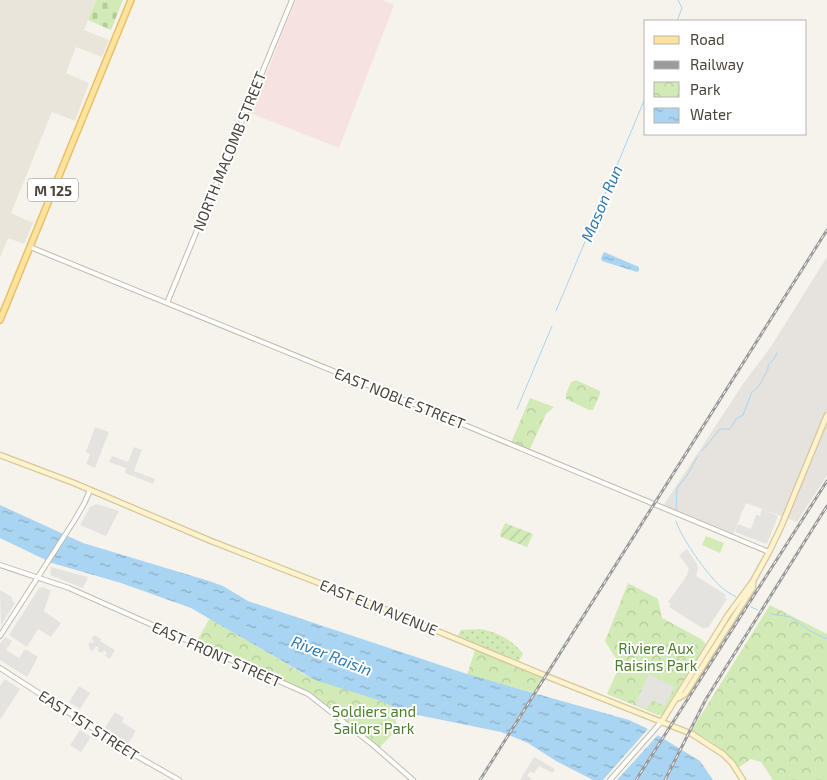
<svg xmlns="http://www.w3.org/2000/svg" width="827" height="780" font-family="'Exo 2',sans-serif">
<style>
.residential{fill:#eae5da}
.industrial{fill:#e6e2dd}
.medical{fill:#f6e3e0}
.grass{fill:url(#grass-dots)}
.cemetery{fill:url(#cemetery-stones)}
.park{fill:url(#park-crowns)}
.garden{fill:url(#garden-furrows)}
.pitch{fill:#d2eab5}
.parking{fill:#e5e3e0}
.water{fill:url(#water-ripples)}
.pier{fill:#f6f3ec}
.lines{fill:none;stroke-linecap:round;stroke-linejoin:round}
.stream{stroke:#a9d4f2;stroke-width:1}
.tertiary-casing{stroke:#c2bbae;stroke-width:6}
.secondary-casing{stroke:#d6c79b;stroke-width:7}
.primary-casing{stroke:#e6c16a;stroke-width:8}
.tertiary{stroke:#fff;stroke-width:4}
.secondary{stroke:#fff3cd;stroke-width:4.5}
.primary{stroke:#ffe39c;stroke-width:5}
.rail-casing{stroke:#9a9a9a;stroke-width:3}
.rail{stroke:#fff;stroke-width:1;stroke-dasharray:4;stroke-linecap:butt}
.labels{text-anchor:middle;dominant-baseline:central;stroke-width:4;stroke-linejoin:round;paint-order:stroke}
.shield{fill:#fff;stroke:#817c74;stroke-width:1}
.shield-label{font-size:14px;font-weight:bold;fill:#4b4439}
.street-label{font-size:15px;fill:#4b4439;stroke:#fff}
.park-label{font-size:15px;fill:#4a7f2a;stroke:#fff}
.water-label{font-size:16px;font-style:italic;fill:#2e7ab2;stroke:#fff}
</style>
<defs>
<pattern id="grass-dots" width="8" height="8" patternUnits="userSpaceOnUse" patternTransform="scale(1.25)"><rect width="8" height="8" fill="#d2eab5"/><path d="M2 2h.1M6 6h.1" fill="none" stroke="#b6ca9c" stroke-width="1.8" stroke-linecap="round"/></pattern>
<pattern id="cemetery-stones" width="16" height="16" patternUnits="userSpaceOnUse" patternTransform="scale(1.25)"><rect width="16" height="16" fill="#d2eab5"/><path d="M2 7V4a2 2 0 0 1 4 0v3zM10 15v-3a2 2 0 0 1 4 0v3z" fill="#b6ca9c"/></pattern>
<pattern id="park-crowns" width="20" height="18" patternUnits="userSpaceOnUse" patternTransform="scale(1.25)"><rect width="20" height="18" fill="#d2eab5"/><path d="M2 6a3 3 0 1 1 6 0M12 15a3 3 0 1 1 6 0" fill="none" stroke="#b6ca9c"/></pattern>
<pattern id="garden-furrows" width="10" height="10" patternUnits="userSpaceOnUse" patternTransform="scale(1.25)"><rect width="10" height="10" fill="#d2eab5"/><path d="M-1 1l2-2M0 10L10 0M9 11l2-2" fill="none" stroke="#b6ca9c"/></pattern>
<pattern id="water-ripples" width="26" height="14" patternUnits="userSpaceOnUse" patternTransform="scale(1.25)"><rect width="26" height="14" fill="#a9d4f2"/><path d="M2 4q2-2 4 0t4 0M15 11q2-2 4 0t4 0" fill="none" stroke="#8caec5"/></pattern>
</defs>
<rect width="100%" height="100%" fill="#f6f3ec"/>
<path class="residential" d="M0 0H96L84 30 109 40 102 57 76 47 66 73 89 83 75 121 52 112 11 213 33 223 24 244 8 238 0 258Z"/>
<path class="industrial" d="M827 257V475L797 522 746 503 733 535 663 506 743 384 772 345Z"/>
<path class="medical" d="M296 0H382L394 5 339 148 250 113Z"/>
<path class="grass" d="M480 629C497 632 513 640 523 654L519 661 458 636V635L461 630Z"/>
<path class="cemetery" d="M96 0H123L111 30 88 20Z"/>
<path class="park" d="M576 380 600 391V394L593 410H589L566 399V394L571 382Z
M530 398 554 407 546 414 530 449 526 450 511 443Z
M628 583 658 599 662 618 701 639 706 644 662 715H658L607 694 620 665 605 641Z
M770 605 827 634V780H773L761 762 751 759 738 768C726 750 710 739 691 731Z
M210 618 305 675 381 701 395 708 392 712C404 728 388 738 378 749L308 694 195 644Z
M476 647 546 676 535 693 467 675Z"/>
<path class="garden" d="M505 523 533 534 527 547 501 537 500 534Z"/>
<path class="pitch" d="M706 536 724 543 720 553 702 545Z"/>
<path class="parking" d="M95 427 109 432 95 468 86 464 90 454 86 452Z
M134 447 142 450 134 471 155 479 153 484 125 473 126 468 109 462 112 456 128 462Z
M97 504 119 511 106 536 80 525 90 507Z
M762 509 778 516 767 544 735 532 738 524 751 529 756 515 760 516Z
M687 549 697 564 698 570 696 576 726 595 724 598 727 599 708 628 706 627 704 629 669 607 671 604 668 602 688 574 687 573 689 569 679 555Z
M51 567 88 577 83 588 50 575Z
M42 587 51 590 44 611 61 623 51 637 38 629 27 647 9 635 39 588Z
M0 590 12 597V601L15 603 1 625Z
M94 635 101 639 100 641 115 650 110 659 105 656 107 653 104 650 102 653 97 651 99 648 96 646 93 651 89 649 90 647 88 645 90 642 93 643 94 641 91 640Z
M5 637 12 641 6 650 19 658 25 649 38 657 27 677 0 660V644Z
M649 674 674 687 665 706 651 700 647 709 635 704Z
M5 679 20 689 0 720V686Z
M79 686 90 693 80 709 69 702Z
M115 712 124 718 122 722 136 731 128 744 104 729Z
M80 730 91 737 81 752 70 745Z
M534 757 555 769 553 773 539 766 534 773 530 772 527 776 531 778 530 780H520Z"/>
<path class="water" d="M604 252 639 267V271L637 272 602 261 601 258Z
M0 505 83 543 209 581 223 586 248 601 467 674 629 720 646 728 700 761 713 780H593L556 761 528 743 501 732 403 712 381 701 315 680 191 608 121 583 52 563 0 538Z"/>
<path class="pier" d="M648 729 658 735 617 780H603Z"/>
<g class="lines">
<path class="stream" d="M677 21 682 8 678 0
M556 311 646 96
M517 409 552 326
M702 451 720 429H730L736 419 743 415 752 392 759 386 768 369V365L774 359 777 353
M676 510 677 488 686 477 698 456
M676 521C681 538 707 574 720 586 725 591 731 594 736 597
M745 604H746
M751 607 758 610
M771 614 791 617 810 631 827 639"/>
<g class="tertiary-casing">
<path id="tertiary" d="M30 247 431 411 769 552
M167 303 292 0
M0 565 69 588 308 694 373 745 413 780
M0 636 74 521 85 502 90 490
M0 668 128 751 179 780
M610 780 662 721"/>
</g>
<g class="secondary-casing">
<path id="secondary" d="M0 455 74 483 211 541 355 597 546 676 692 734 723 754 732 763 743 780
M679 698 685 694 753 587V582
M662 721 728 615 753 581 769 552 781 527 827 415"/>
</g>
<g class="primary-casing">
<path id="primary" d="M0 320 131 0"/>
</g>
<use href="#tertiary" class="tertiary"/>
<use href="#secondary" class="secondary"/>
<use href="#primary" class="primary"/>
<g class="rail-casing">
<path id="rail" d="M480 780 827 230
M636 780 827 481
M665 780 706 699 827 506"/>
</g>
<use href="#rail" class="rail"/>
</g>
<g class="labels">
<rect class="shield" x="28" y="178.5" width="50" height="23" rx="4"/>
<g class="shield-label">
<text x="53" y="190">M 125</text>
</g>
<g class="street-label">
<text transform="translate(229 151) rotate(-68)">NORTH MACOMB STREET</text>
<text transform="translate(400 398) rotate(22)">EAST NOBLE STREET</text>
<text transform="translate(379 607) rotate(22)">EAST ELM AVENUE</text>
<text transform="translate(217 654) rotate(24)">EAST FRONT STREET</text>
<text transform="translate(89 725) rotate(33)">EAST 1ST STREET</text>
</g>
<g class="park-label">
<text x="656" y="648">Riviere Aux<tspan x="656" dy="17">Raisins Park</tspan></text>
<text x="374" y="711">Soldiers and<tspan x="374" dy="17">Sailors Park</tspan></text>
</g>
<g class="water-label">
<text transform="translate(601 203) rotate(-67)">Mason Run</text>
<text transform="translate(332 655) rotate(21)">River Raisin</text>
</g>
</g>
<rect x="644" y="20" width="162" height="115" fill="#ffffff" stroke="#b7b4b0"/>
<rect x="654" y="36" width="25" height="8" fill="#ffe39c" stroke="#b7b4b0"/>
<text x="690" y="45" font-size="15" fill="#4b4439">Road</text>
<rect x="654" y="61" width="25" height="8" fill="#9a9a9a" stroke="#b7b4b0"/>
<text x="690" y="70" font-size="15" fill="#4b4439">Railway</text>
<rect x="654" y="82" width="25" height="15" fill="url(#park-crowns)" stroke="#b7b4b0"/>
<text x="690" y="95" font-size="15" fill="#4b4439">Park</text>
<rect x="654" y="108" width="25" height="15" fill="url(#water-ripples)" stroke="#b7b4b0"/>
<text x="690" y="120" font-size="15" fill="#4b4439">Water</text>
</svg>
